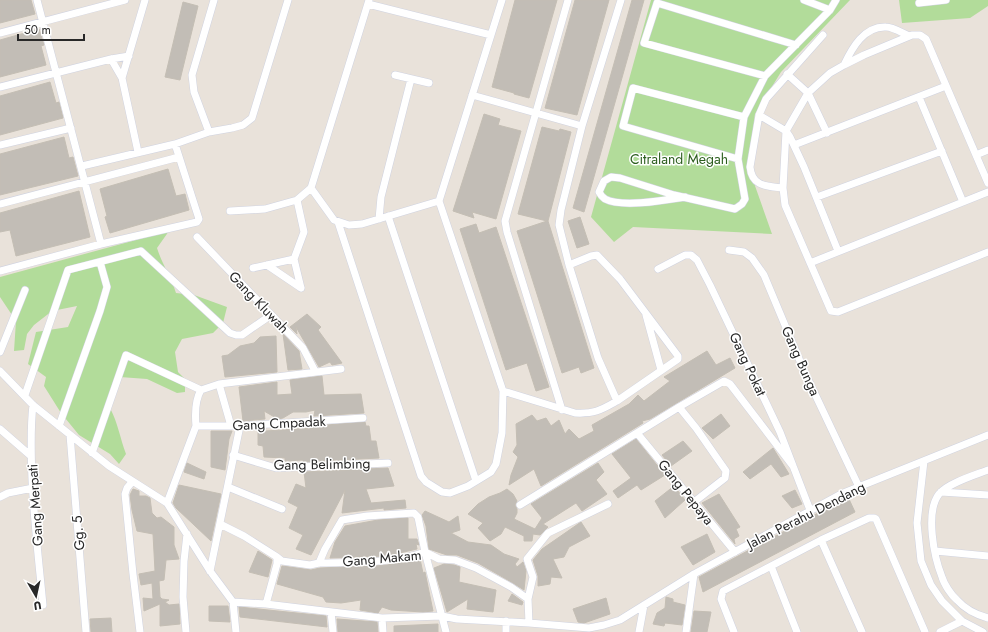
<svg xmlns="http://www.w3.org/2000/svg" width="988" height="632" font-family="Jost,sans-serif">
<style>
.green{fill:#b2dc9a}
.building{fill:#c2bdb6;stroke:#c4beb4}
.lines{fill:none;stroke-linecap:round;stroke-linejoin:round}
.street-casing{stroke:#d0d3e0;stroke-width:8}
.street{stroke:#fff;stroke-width:7}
.labels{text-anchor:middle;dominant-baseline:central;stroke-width:3;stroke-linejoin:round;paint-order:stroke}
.park-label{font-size:14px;fill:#2c5e1e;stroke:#fff}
.street-label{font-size:14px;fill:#282828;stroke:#fff}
</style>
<rect width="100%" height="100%" fill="#e9e2da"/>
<path class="green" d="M651 0H850L781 72 755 114 750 157 754 183 772 234 633 227 614 242 591 217Z
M899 0H988V6L970 18 902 23Z
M169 231 157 248C162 264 171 277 176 293L194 295 227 307 223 323 213 333 182 339 175 352 178 372 185 379V392L177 393 147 379 120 377 110 408C118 423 120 438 126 454L119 464 110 454 79 435 61 413 44 386 46 377 28 364 36 332 68 327 77 306 52 311 34 325 27 334 24 350 14 351 16 321 0 297V277Z"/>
<path class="building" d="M0 0H31L35 14 0 23Z
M515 0H557L529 98 514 94V93L492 87Z
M575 0H609L577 115 545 108Z
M632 0H644L584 212 573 208Z
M183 2 198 6 180 80 165 77Z
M39 29 44 45 41 46 46 65 0 77V40Z
M50 82 56 103 59 102 63 118 0 135V96Z
M484 114 500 119 498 125 521 131 496 219 472 212 474 218 453 211Z
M542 127 559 131 560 129 571 132 548 221 594 368 581 373 579 367 562 373 517 231 547 221 518 214Z
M64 137 69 158 73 157 78 176 0 195V154Z
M168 169 176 196 185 194 189 210 110 233 105 217 107 216 100 189Z
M79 191 90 237 16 256 10 230 0 232V213Z
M580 217 589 244 577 248 568 221Z
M476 224 479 233 496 227 549 387 536 391 527 363 506 370 460 229Z
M307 314 321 327 318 330 342 363 332 365 330 362 319 367 296 327 297 334 290 327Z
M283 334 299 351 302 369 288 370Z
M276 336 277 372 225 377 222 356 228 355 240 346 254 343 260 337Z
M707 351 716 365 730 358 735 368 650 419 642 421 643 423 541 486 534 469 509 485 511 475 518 457 513 452 517 445 516 424 532 415 537 421 546 418 551 426 559 420 565 434 569 429 579 439 594 431 592 425 629 404 638 395 644 401 670 381 664 377Z
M322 376 324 395 361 394 364 413 314 416 315 410 306 412H293L283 418 278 419 264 411 265 419 243 421 239 387 277 382V395L292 394 290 380Z
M721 414 730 426 713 439 702 428Z
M365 422 366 426H369L371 441H376L379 458 303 462V460L285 461V458L264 457 263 446 258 445V430L265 429V431L313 428V426Z
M211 431H232L229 439 225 470 211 467Z
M636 439 665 475 641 490 637 485 618 498 613 491 631 478 612 454Z
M683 441 692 451 671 466 662 455Z
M773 448 789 474 781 477 771 464 750 479 743 472Z
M187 463 206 472 204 479 184 472Z
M598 463 604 472 596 480 607 494 582 511 576 503 543 524 548 527 540 535 533 534 532 541H524V536L505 527 501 534 490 541 478 528 483 523 468 514 478 504 489 497 500 493 507 489 513 494 517 501 515 505 517 509V513L514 519 535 529 542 518 531 504Z
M388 468 394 486 366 489 371 503 405 500 406 508 384 510V508L342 513 345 490 311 555 296 549 303 535 289 528 298 507 288 502 296 484 306 488 304 472Z
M179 485 221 494 211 541 176 508 173 503Z
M674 486 685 500 665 518 655 501Z
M133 489 139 491V496H146L150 498 152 513 157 518 161 517 174 527V545L179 559 166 560 164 580 159 581 160 597 162 599 169 600 165 602 169 605 179 604 180 624 160 626V604L144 611 143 598 153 599 152 583 141 585 139 574 155 571 153 534 137 531 132 510 130 495Z
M795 490 802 504 792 508 782 496Z
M719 494 740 527 736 529 739 536 734 539 735 544 702 503Z
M848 497 855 512 703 592 699 577Z
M425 511 449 522 458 516 460 530 451 533 468 542 491 545 504 554 519 559 515 564 517 567 523 562 526 571 524 590 513 583 478 563 457 555H447L429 549 426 526 422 515Z
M408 518V539H417L419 545 416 544 417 549 386 556 330 558 335 542 345 526 378 520Z
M581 522 590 536 569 547 564 557 553 559 562 578 551 577 550 584 538 586V576L533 560 542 549Z
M707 534 715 552 693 565 681 547Z
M258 551 272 560 268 577 249 572Z
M420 559 423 573 425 572 433 611 423 612 391 610 382 607 378 613 360 610 361 600 341 603 326 602 323 597 277 584 282 566 311 570 320 568 387 565Z
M444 564 454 565 460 567 459 582 496 590 493 612 467 609 468 599 447 612 434 568Z
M512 594 523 602 522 605 508 601Z
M666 597 673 599V602L685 605 682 625 665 623 664 626 653 624 657 613 665 608Z
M606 598 610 614 584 623 578 622 573 609Z
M209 606H228L230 622 209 621Z
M239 607 326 616 327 627 240 617Z
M694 611 711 612 707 632H691Z
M111 618 112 632H91L90 619Z
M337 619 377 622 378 632H338Z
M438 624V632H394V626Z"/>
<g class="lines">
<g class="street-casing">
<path id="street" d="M37 0 101 244
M804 0 830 10
M919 3 946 0
M368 4 491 35
M0 33 125 0
M111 59 122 78
M844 65C852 48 864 26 886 27 893 27 902 33 909 36
M787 74 808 93 827 133
M395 75 429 83
M765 76 644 43 657 3 796 45
M0 87 111 59 129 56
M472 95 582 126
M919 97 963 202
M759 115 786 131 790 137 804 167 838 251
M209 132 194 92 192 75 214 0
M0 145 71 128
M794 145 946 86
M138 152 122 78 145 0
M976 155 988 150
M738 159 623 126 633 88 744 117
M82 166 175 144 209 132 232 128 243 125 252 118 288 0
M988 183 926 39 920 35H912L864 55 844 65 830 73 808 93 786 131 783 188 785 205 831 311 838 312 988 252
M311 188 334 220 349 225 362 224 439 201
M783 188C767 186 752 187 750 167L759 115 766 99 823 35
M685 197C666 200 622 208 605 199 602 197 600 194 599 192L604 181 611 177 620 178 674 195 735 209 742 204 745 199 738 159 744 117 765 76 830 10 836 0
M817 197 942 151
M297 200 304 232 294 259 301 288
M0 204 179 157
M230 211 265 209 297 200 311 188 369 0
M388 216 476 481
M379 219 381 197 411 79
M338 222 421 476 426 482 442 492 450 493 468 486 491 472 496 464 502 433 503 391 439 201 502 0
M197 237 303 348 315 371
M729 250 744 252 752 258 764 275 805 373 859 487
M810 263 988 192
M267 265 301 288
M569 265 591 256 597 255 620 279 678 356V359L617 401
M253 268 294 259
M658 269 685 255H691L697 260 710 285 780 432 810 510
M0 271 101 244 197 222 199 219 175 144
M646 315 661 370
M0 352 25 290
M0 371 33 405 109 466 167 503 210 571 233 602 266 604 382 618 442 616 457 619 529 623 589 628 604 625 620 620 694 574 841 494 988 435
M219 384 231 426
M503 391 575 413C595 414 601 410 617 401L598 358 569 265 559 225 561 210 582 126 621 0
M25 395 68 270 141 251 230 333 236 335H242L271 315
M33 405C30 430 31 454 32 479 34 521 39 563 43 605
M679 407 696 428 726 471 725 478 694 502
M562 410 507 232 505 221 568 0
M59 426 100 311 107 287 100 262
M196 426H240L363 418
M0 429 31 456
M637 433 735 552
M70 435 86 632
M92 453 126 355 201 390 219 384 341 369
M233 455 276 468 388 463
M924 461 917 523 921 561 931 585 942 601 962 621 983 632
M988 470C975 475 948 483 939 494 925 512 934 557 942 577 944 584 951 595 957 600 965 609 977 615 988 618
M132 482 127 488 125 494 133 574 140 632
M228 487 282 509
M941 492 988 495
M0 497 8 493 33 488
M167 503 196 426C195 415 195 400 201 390
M520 505 679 407 724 381 730 384 793 466
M220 524 244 536 277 557
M821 540 862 632
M935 551 988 556
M319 563 325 549 342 520 367 516 414 513 418 517 425 552 446 632
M771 566 797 632
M210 571 240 426
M528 599 533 577 527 559 548 533 608 504
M233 602 236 632
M266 604 277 564V557L282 561 310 565 319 563C354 562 392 564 425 552L439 559 455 560 476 568 511 587 528 599 529 623
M331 612 333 632
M382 618 383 632
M186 632 183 597 184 561 187 534
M506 632V621
M639 632 644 605
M686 632 694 574
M734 632 721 599 723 591 821 540 869 518H874L876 519 925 632
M940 632 962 621"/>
</g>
<use href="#street" class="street"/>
</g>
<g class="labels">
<g class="park-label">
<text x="679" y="159">Citraland Megah</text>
</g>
<g class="street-label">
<text transform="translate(259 302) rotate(46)">Gang Kluwah</text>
<text transform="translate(801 361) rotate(66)">Gang Bunga</text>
<text transform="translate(748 364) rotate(65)">Gang Pokat</text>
<text transform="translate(279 423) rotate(-3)">Gang Cmpadak</text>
<text transform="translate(322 464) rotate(-1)">Gang Belimbing</text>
<text transform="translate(686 492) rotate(51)">Gang Pepaya</text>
<text transform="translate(35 505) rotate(-94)">Gang Merpati</text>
<text transform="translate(806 515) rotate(-27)">Jalan Perahu Dendang</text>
<text transform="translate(78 533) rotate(-95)">Gg. 5</text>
<text transform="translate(382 558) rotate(-5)">Gang Makam</text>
</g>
</g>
<g transform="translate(36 596) rotate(171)" stroke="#ffffff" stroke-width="3" paint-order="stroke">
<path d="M0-3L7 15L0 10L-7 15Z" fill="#282828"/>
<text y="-6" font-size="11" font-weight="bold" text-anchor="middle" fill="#282828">U</text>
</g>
<path d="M18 34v6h66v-6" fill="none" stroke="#282828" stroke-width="2"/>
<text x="24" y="34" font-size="12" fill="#282828" stroke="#ffffff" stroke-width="3" paint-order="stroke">50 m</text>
</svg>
